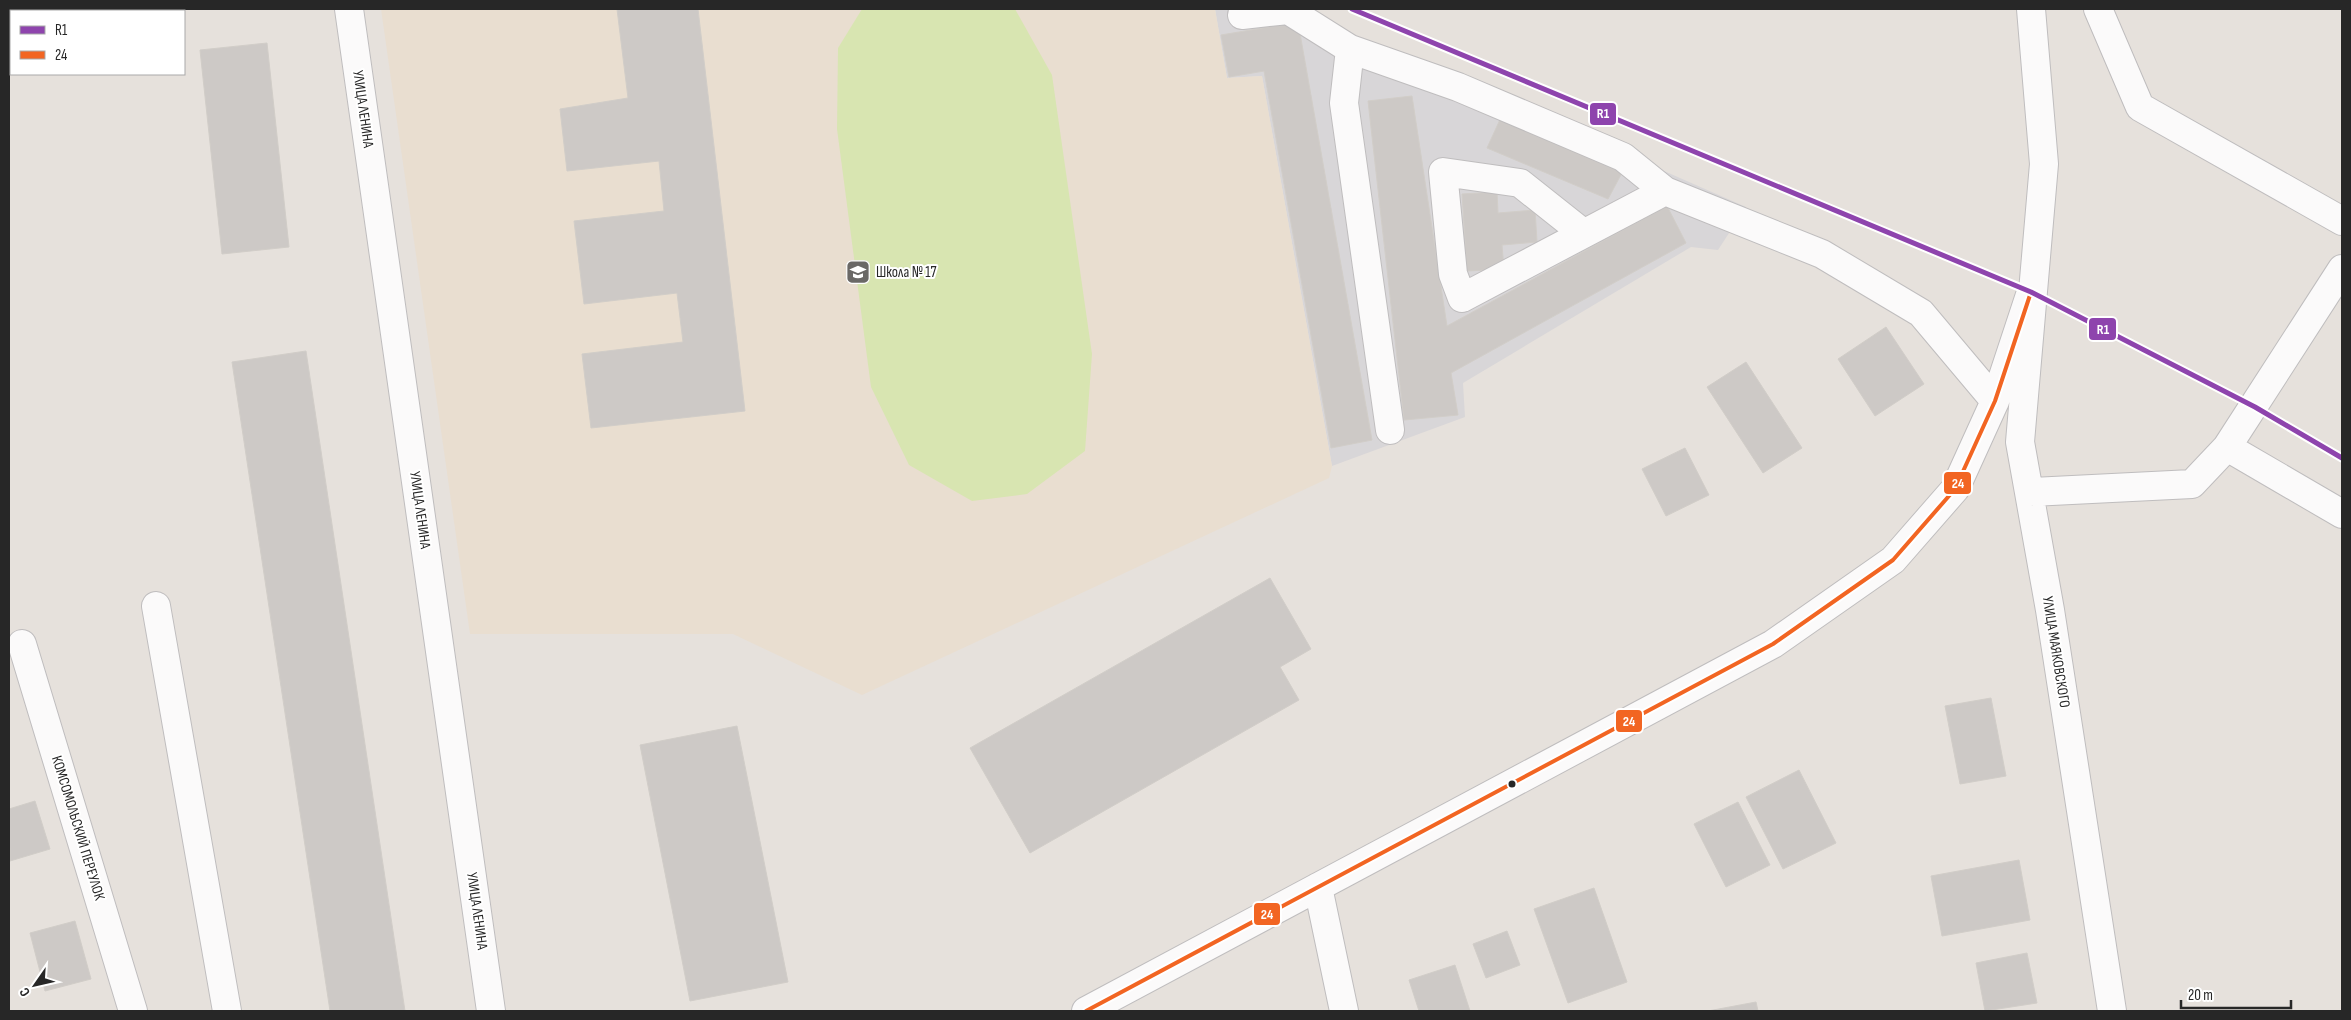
<svg xmlns="http://www.w3.org/2000/svg" width="2351" height="1020" font-family="'Sofia Sans Condensed',sans-serif">
<style>
.industrial{fill:#d8d6d8}
.education{fill:#e9ded0}
.pitch{fill:#d8e5b1}
.building{fill:#cdc9c6;stroke:#d1cdc8}
.lines{fill:none;stroke-linecap:round;stroke-linejoin:round}
.minor-casing{stroke:#bfbdbe;stroke-width:30}
.minor{stroke:#fbfafa;stroke-width:28}
.bus-1-casing{stroke:#fff;stroke-width:8}
.bus-1{stroke:#f26522;stroke-width:4}
.rail-1-casing{stroke:#fff;stroke-width:9}
.rail-1{stroke:#8e44ad;stroke-width:5}
.bus-dot{fill:#272727;stroke:#fff;stroke-width:2}
.labels{text-anchor:middle;dominant-baseline:central;stroke-width:4;stroke-linejoin:round;paint-order:stroke}
.street-label{font-size:15px;fill:#272727;stroke:#fff}
.poi-label{font-size:15px;fill:#272727;stroke:#fff;text-anchor:start}
.line-badge{stroke:#fff;stroke-width:2}
.badge-label{font-size:14px;text-anchor:middle;font-weight:bold;fill:#fff}
</style>
<rect width="100%" height="100%" fill="#e6e1dc"/>
<path class="industrial" d="M1215 9H1295L1746 207 1718 250 1691 247 1463 383 1465 417 1332 466 1262 76 1227 78Z"/>
<path class="education" d="M381 9H1215L1227 78 1262 76 1332 466 1329 478 862 695 733 634H470Z"/>
<path class="pitch" d="M862 9H1015L1052 75 1092 354 1085 451 1027 494 972 501 909 465 871 387 837 129 838 48Z"/>
<path class="building" d="M617 9H698L745 411 591 428 582 354 683 342 677 293 584 304 574 221 664 211 659 161 567 171 560 109 628 98Z
M1298 22 1372 440 1331 448 1264 71 1229 77 1221 35Z
M267 43 289 247 222 254 200 50Z
M1412 96 1447 326 1667 206 1686 243 1451 373 1458 415 1404 420 1368 101Z
M1503 113 1624 169 1608 199 1487 148Z
M1497 192 1498 213 1535 210 1537 242 1502 245 1504 269 1467 271 1462 194Z
M1886 327 1924 384 1875 416 1838 359Z
M306 351 405 1011H330L232 362Z
M1746 362 1802 448 1763 473 1707 387Z
M1685 448 1709 495 1666 516 1642 469Z
M1270 578 1311 649 1280 667 1299 700 1030 853 970 748Z
M1991 698 2006 776 1960 784 1945 706Z
M737 726 788 982 690 1001 640 745Z
M1799 770 1836 843 1783 869 1746 797Z
M35 801 50 849 10 861 9 809Z
M1738 802 1770 865 1726 887 1694 824Z
M2019 860 2030 920 1942 936 1931 876Z
M1594 888 1627 982 1568 1003 1534 909Z
M75 921 91 979 45 991 30 933Z
M1507 931 1520 965 1486 978 1473 944Z
M2027 953 2037 1003 1985 1011 1976 963Z
M1455 965 1470 1011H1419L1409 980Z
M1756 1002 1758 1011H1708Z"/>
<g class="lines">
<g class="minor-casing">
<path id="minor" d="M349 9 491 1011
M2031 9 2044 164 2020 442 2050 610 2112 1011
M2098 9 2140 107 2342 221
M1242 15 1288 10 1350 49 1458 87 1623 157 1665 191
M1350 49 1344 103 1390 430
M1583 233 1520 183 1443 172 1453 274 1462 298 1665 191 1822 254 1921 313 1995 401
M2227 447 2342 269
M2030 492 2192 484 2227 447 2342 514
M156 606 227 1011
M22 644 133 1011
M1318 887 1344 1011
M1086 1011 1773 644 1893 560 1955 489 1995 401 2031 292"/>
</g>
<use href="#minor" class="minor"/>
<g class="bus-1-casing">
<path id="bus-1" d="M1086 1011 1773 644 1893 560 1955 489 1995 401 2031 292"/>
</g>
<use href="#bus-1" class="bus-1"/>
<g class="rail-1-casing">
<path id="rail-1" d="M1352 9 2031 292 2255 407 2342 458"/>
</g>
<use href="#rail-1" class="rail-1"/>
</g>
<defs>
<g id="school-square" transform="scale(1.25)"><rect x="-9" y="-9" width="18" height="18" rx="4" fill="#6a6866" stroke="#fff"/><path d="M0-5L7-2L0 1L-7-2ZM-4 1L0 2.5L4 1V4Q0 6-4 4Z" fill="#fff"/></g>
</defs>
<g fill-rule="evenodd">
<use href="#school-square" x="858" y="272"/>
</g>
<circle class="bus-dot" cx="1512" cy="784" r="4.5"/>
<g class="labels">
<g class="street-label">
<text transform="translate(363 109) rotate(82)">УЛИЦА ЛЕНИНА</text>
<text transform="translate(420 510) rotate(82)">УЛИЦА ЛЕНИНА</text>
<text transform="translate(2056 652) rotate(81)">УЛИЦА МАЯКОВСКОГО</text>
<text transform="translate(78 828) rotate(73)">КОМСОМОЛЬСКИЙ ПЕРЕУЛОК</text>
<text transform="translate(477 911) rotate(82)">УЛИЦА ЛЕНИНА</text>
</g>
<g class="poi-label">
<text x="876" y="272">Школа № 17</text>
</g>
</g>
<g class="line-badge">
<rect x="1589" y="102" width="28" height="24" rx="5" fill="#8e44ad"/>
<rect x="2088" y="317" width="29" height="24" rx="5" fill="#8e44ad"/>
<rect x="1943" y="471" width="29" height="24" rx="5" fill="#f26522"/>
<rect x="1615" y="709" width="28" height="24" rx="5" fill="#f26522"/>
<rect x="1253" y="902" width="28" height="24" rx="5" fill="#f26522"/>
</g>
<g class="badge-label">
<text x="1603" y="118">R1</text>
<text x="2103" y="334">R1</text>
<text x="1958" y="488">24</text>
<text x="1629" y="726">24</text>
<text x="1267" y="919">24</text>
</g>
<rect width="2351" height="1020" fill="none" stroke="#272727" stroke-width="20"/>
<rect x="10" y="10" width="175" height="65" fill="#ffffff" stroke="#a9a9a9"/>
<rect x="20" y="26" width="25" height="8" fill="#8e44ad" stroke="#a9a9a9"/>
<text x="55" y="35" font-size="15" fill="#272727">R1</text>
<rect x="20" y="51" width="25" height="8" fill="#f26522" stroke="#a9a9a9"/>
<text x="55" y="60" font-size="15" fill="#272727">24</text>
<g transform="translate(35 985) rotate(236)" stroke="#ffffff" stroke-width="4" paint-order="stroke">
<path d="M0-4L9 19L0 12L-9 19Z" fill="#272727"/>
<text y="-8" font-size="14" font-weight="bold" text-anchor="middle" fill="#272727">С</text>
</g>
<path d="M2181 1000v8h110v-8" fill="none" stroke="#272727" stroke-width="2.5"/>
<text x="2188" y="1000" font-size="15" fill="#272727" stroke="#ffffff" stroke-width="4" paint-order="stroke">20 m</text>
</svg>
